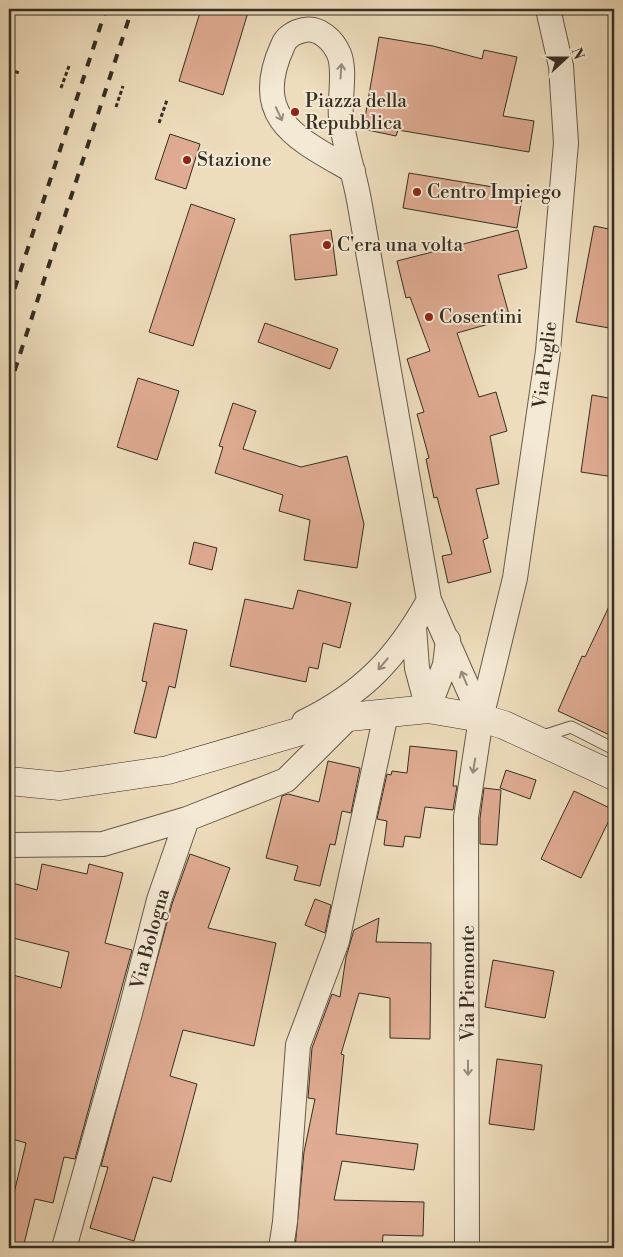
<svg xmlns="http://www.w3.org/2000/svg" width="623" height="1257" font-family="'Libre Bodoni',serif">
<style>
.building{fill:#dfab92;stroke:#362e23}
.lines{fill:none;stroke-linecap:round;stroke-linejoin:round}
.lane-casing{stroke:#645a4a;stroke-width:13}
.street-casing{stroke:#645a4a;stroke-width:26}
.secondary-casing{stroke:#362e23;stroke-width:29}
.path{stroke:#362e23;stroke-width:3;stroke-dasharray:4 2.5;stroke-linecap:butt}
.lane{stroke:#f4e9d4;stroke-width:11}
.street{stroke:#f4e9d4;stroke-width:24}
.secondary{stroke:#f4e9d4;stroke-width:28}
.rail{stroke:#362e23;stroke-width:4;stroke-dasharray:9 9;stroke-linecap:butt}
.oneway{stroke:#958c7c}
.poi-dot{fill:#8f2418;stroke:#f4e9d4;stroke-width:2}
.labels{text-anchor:middle;dominant-baseline:central;stroke-width:4;stroke-linejoin:round;paint-order:stroke}
.poi-label{font-size:19px;fill:#362e23;stroke:#f4e9d4;text-anchor:start}
.street-label{font-size:19px;fill:#362e23;stroke:#f4e9d4}
</style>
<rect width="100%" height="100%" fill="#eeddbd"/>
<filter id="stains"><feTurbulence type="fractalNoise" baseFrequency=".004" numOctaves="4"/><feColorMatrix values="0 0 0 0 .2 0 0 0 0 .09 0 0 0 0 .02 0 0 0 .5 -.17"/></filter>
<radialGradient id="worn" r=".72"><stop offset=".6" stop-color="#630" stop-opacity="0"/><stop offset="1" stop-color="#630" stop-opacity=".3"/></radialGradient>
<path class="building" d="M201 9H249L223 95 179 81Z
M379 37 433 46 482 59 484 50 517 57 503 116 534 121 529 152 398 130 396 136 363 129Z
M170 134 200 144 186 189 155 179Z
M409 173 523 192 517 228 403 208Z
M191 204 235 219 193 346 149 332Z
M594 226 614 230V298L609 328 576 322Z
M331 230 337 275 295 280 290 235Z
M518 230 527 268 498 275 510 318 457 333 479 397 496 392 507 431 490 436 499 484 476 489 488 538 483 540 491 572 448 583 442 556 452 554 437 497 434 498 426 459 429 458 417 414 424 412 407 359 430 351 410 297 406 298 397 261Z
M265 323 338 349 330 369 258 342Z
M138 378 179 391 157 460 117 447Z
M592 395 614 399V477L581 472Z
M233 403 256 411 243 449 301 467 347 456 364 524 357 568 304 560 310 520 279 511 283 495 215 473 223 447 219 446Z
M194 542 217 548 212 570 189 564Z
M298 590 351 603 340 648 323 643 318 669 309 667 306 682 230 666 245 599 293 609Z
M614 596V737L558 711 582 656 585 657Z
M154 623 187 630 175 688 169 686 156 738 134 733 147 682 142 681Z
M410 746 457 751 453 786H457L453 810 425 807 420 838 405 836 403 847 384 845 387 821 377 819 387 774 391 775 392 771 407 773Z
M328 761 360 768 351 813 342 811 335 845 330 844 320 886 294 880 298 866 266 858 282 796 288 794 319 802Z
M506 770 536 780 530 799 500 788Z
M484 788 501 790 497 845 480 844V818Z
M574 791 614 810 581 878 541 859Z
M190 854 230 868 208 928 276 943 254 1046 183 1030 170 1076 197 1084 171 1182 153 1177 134 1241 90 1228 108 1167 101 1166 172 904Z
M42 864 87 874 89 864 123 873 105 943 132 950 75 1159 64 1157 53 1203 35 1199 23 1248H9V1214L26 1143 9 1138V974L61 988 69 952 9 937V882L37 890Z
M315 899 331 905 325 933 305 925Z
M379 918 376 942 431 943 430 1039 390 1038V998L359 993 341 1054 344 1055 336 1134 418 1144 414 1170 342 1161 334 1200 424 1202 423 1236 383 1235 382 1248H295L304 1152 315 1099 308 1098 312 1048 332 994 340 997 346 957 354 930Z
M493 960 554 971 545 1018 485 1007Z
M497 1059 542 1065 534 1130 489 1124Z"/>
<g class="lines">
<g class="lane-casing">
<path id="lane" d="M540 737 571 727 614 749"/>
</g>
<g class="street-casing">
<path id="street" d="M353 171C298 139 249 119 283 45 286 37 295 32 304 30 319 27 333 40 339 54 346 71 339 99 341 118 344 145 354 172 359 200L429 600 481 718
M414 627 417 668 428 709
M428 709 445 665 448 640
M304 722C364 693 397 657 429 600
M9 845 103 844 187 819
M64 1248 130 1013 159 900 187 819 286 780 349 717
M281 1248 285 1222 298 1045 337 941 386 714
M467 1248 466 817 481 718 515 578 548 351 566 143 561 66 548 9"/>
</g>
<g class="secondary-casing">
<path id="secondary" d="M9 781 60 786 168 770 349 717 428 709 481 718 504 725 614 776"/>
</g>
<path class="path" d="M9 69 19 73
M61 88 69 66
M116 107 123 86
M159 123 167 100"/>
<use href="#lane" class="lane"/>
<use href="#street" class="street"/>
<use href="#secondary" class="secondary"/>
<path class="rail" d="M9 306 106 9
M9 388 132 9"/>
</g>
<defs><path id="oneway-shaft" d="M-6 0H5M1.5-3L5.5 0L1.5 3" fill="none" stroke-width="1.6" stroke-linecap="round" stroke-linejoin="round" transform="scale(1.25)"/></defs>
<g class="oneway">
<use href="#oneway-shaft" transform="translate(341 71) rotate(-86)"/>
<use href="#oneway-shaft" transform="translate(279 114) rotate(65)"/>
<use href="#oneway-shaft" transform="translate(383 664) rotate(130)"/>
<use href="#oneway-shaft" transform="translate(464 678) rotate(-113)"/>
<use href="#oneway-shaft" transform="translate(474 766) rotate(99)"/>
<use href="#oneway-shaft" transform="translate(468 1068) rotate(90)"/>
</g>
<g class="poi-dot">
<circle cx="295" cy="112" r="5"/>
<circle cx="187" cy="160" r="5"/>
<circle cx="417" cy="192" r="5"/>
<circle cx="327" cy="245" r="5"/>
<circle cx="429" cy="317" r="5"/>
</g>
<g class="labels">
<g class="poi-label">
<text x="305" y="101">Piazza della<tspan x="305" dy="22">Repubblica</tspan></text>
<text x="197" y="160">Stazione</text>
<text x="427" y="192">Centro Impiego</text>
<text x="337" y="245">C'era una volta</text>
<text x="439" y="317">Cosentini</text>
</g>
<g class="street-label">
<text transform="translate(545 365) rotate(-83)">Via Puglie</text>
<text transform="translate(150 939) rotate(-75)">Via Bologna</text>
<text transform="translate(468 983) rotate(-90)">Via Piemonte</text>
</g>
</g>
<rect width="623" height="1257" fill="none" stroke="#eeddbd" stroke-width="30"/>
<rect x="10" y="10" width="603" height="1237" fill="none" stroke="#362e23" stroke-width="2.5"/>
<rect x="15" y="15" width="593" height="1227" fill="none" stroke="#362e23"/>
<g transform="translate(566 58) rotate(69)" stroke="#f4e9d4" stroke-width="4" paint-order="stroke">
<path d="M0-4L9 19L0 12L-9 19Z" fill="#362e23"/>
<text y="-8" font-size="14" font-weight="bold" text-anchor="middle" fill="#362e23">N</text>
</g>
<rect width="100%" height="100%" filter="url(#stains)"/>
<rect width="100%" height="100%" fill="url(#worn)"/>
</svg>
